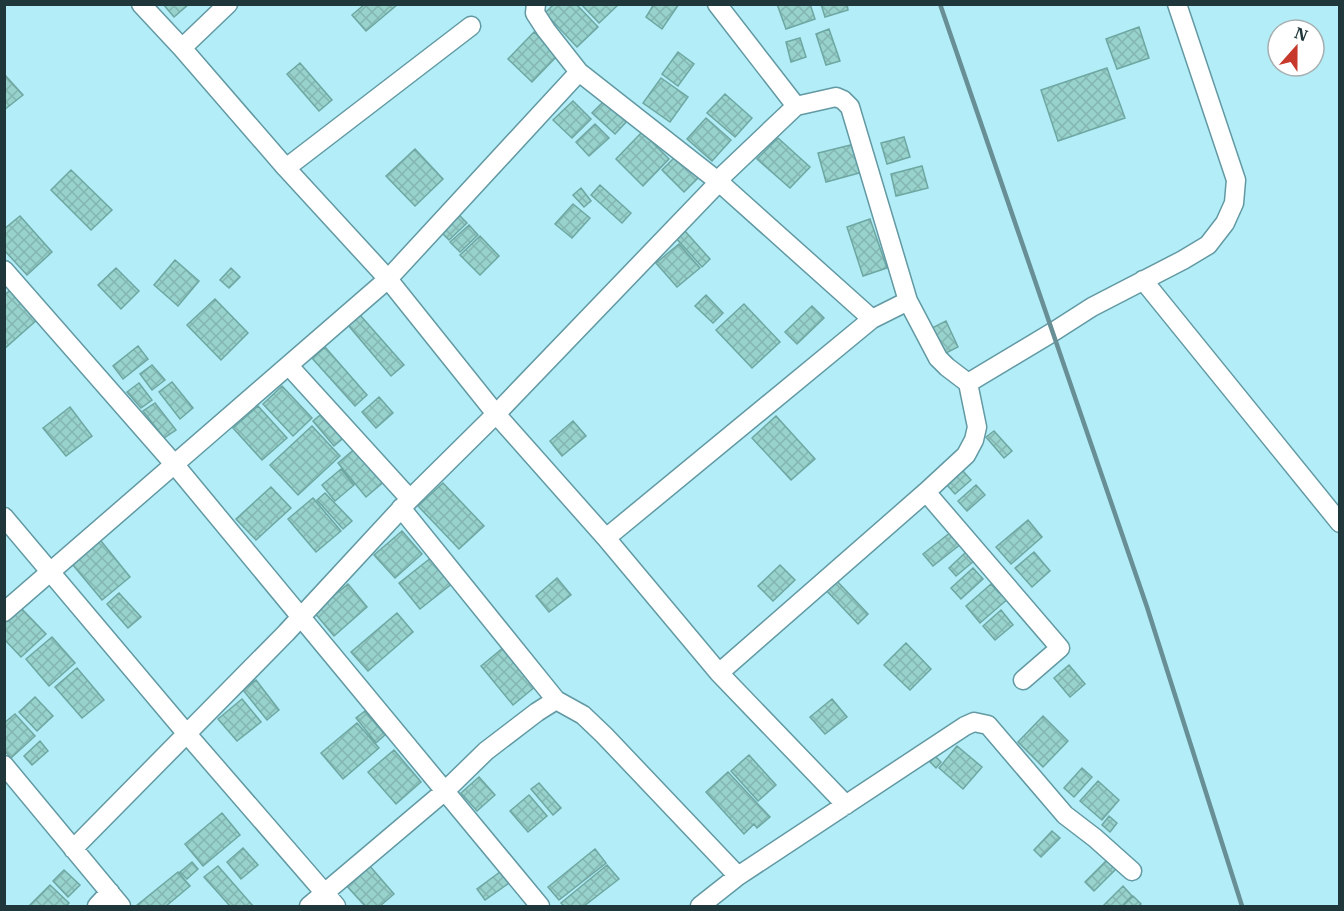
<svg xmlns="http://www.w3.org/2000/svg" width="1344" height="911" font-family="'IBM Plex Serif',serif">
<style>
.building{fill:url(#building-cross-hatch);stroke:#6ea7a2;stroke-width:1.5}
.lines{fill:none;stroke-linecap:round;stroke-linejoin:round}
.street-casing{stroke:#6299a3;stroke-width:21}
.street{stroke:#fff;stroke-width:18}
.rail{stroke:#678f95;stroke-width:4.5}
</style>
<defs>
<pattern id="building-cross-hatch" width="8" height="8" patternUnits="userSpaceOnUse" patternTransform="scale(1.5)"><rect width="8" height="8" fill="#98d2cd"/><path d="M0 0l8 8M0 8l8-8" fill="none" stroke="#83b5b1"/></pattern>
</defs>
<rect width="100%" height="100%" fill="#b3edf7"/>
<path class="building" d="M163 4H189L174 17Z
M365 4H398L366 31 352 15Z
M554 4H576L598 27 577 47 545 13Z
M581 4H619L599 23Z
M654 4H679L662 29 646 17Z
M777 4H810L815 19 786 29Z
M821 4H847L848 10 825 17Z
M1139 27 1149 58 1117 69 1106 39Z
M829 29 840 61 826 65 816 34Z
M534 32 558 55 532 82 508 59Z
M800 38 806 57 791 62 786 42Z
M678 52 694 64 678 86 662 74Z
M300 63 332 100 319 111 287 74Z
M1107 68 1125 118 1058 141 1041 90Z
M4 74 23 95 4 110Z
M661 78 688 97 670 122 643 103Z
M725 94 752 118 735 137 707 113Z
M607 98 629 119 615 134 592 113Z
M573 101 591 119 572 138 553 120Z
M706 118 731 140 712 161 687 139Z
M595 124 609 138 589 156 576 142Z
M642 132 669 159 643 186 616 159Z
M904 137 910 157 887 164 881 143Z
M778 138 810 167 790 188 757 159Z
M855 144 863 172 826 182 818 153Z
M415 149 443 179 415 206 386 176Z
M678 154 700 176 684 192 662 170Z
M922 166 928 188 896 196 891 174Z
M71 170 112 210 91 230 51 190Z
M600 185 631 213 622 223 591 195Z
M581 188 591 201 584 207 573 195Z
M573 204 590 218 572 238 555 224Z
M457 213 467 223 449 240 439 230Z
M20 216 52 252 27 275 4 250V229Z
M870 219 887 268 863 276 847 227Z
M469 225 478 235 460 252 450 242Z
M684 230 710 259 702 267 675 237Z
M480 236 499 256 480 275 460 255Z
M679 244 700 268 677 287 656 263Z
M175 260 199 281 178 306 154 285Z
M116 268 139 291 121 309 98 285Z
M231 268 240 277 229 288 220 280Z
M11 290 38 319 4 349V295Z
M706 295 723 313 713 323 695 306Z
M215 299 248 333 221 360 187 325Z
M744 304 780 342 752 368 716 330Z
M812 306 824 318 797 344 785 332Z
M360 315 404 365 391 376 348 325Z
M946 321 958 347 942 355 930 329Z
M138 346 148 359 123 379 113 366Z
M325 347 367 395 355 406 312 358Z
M152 365 165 380 152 390 140 374Z
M172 382 193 408 180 419 159 392Z
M139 383 152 400 141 408 127 392Z
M282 386 312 418 293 436 263 404Z
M379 397 393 413 376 428 362 412Z
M155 403 176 430 164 438 143 411Z
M258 406 287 438 262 460 233 428Z
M70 407 92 436 66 456 43 428Z
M326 410 347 435 334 446 313 421Z
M776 416 815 459 791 480 752 438Z
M573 421 586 436 562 456 550 441Z
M312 426 340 456 298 495 270 465Z
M994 431 1012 451 1004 458 986 437Z
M358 446 386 480 366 497 338 463Z
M341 469 354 485 335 501 322 485Z
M962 470 971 480 955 494 946 484Z
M443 483 484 526 459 549 418 506Z
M976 485 985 495 967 511 958 501Z
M271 487 291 508 256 540 236 519Z
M325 493 352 521 343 529 317 500Z
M313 498 341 531 316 552 288 519Z
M1028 520 1042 537 1011 564 996 547Z
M402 531 422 554 395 578 374 555Z
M951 532 961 544 933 566 923 554Z
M97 536 130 577 102 600 68 559Z
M966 552 974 561 956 576 949 568Z
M1034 552 1050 571 1032 587 1015 568Z
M432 557 453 583 420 609 399 583Z
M780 565 795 580 773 601 758 586Z
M973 568 983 579 961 599 951 588Z
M557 578 571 595 549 612 536 596Z
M836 580 868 614 858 624 825 589Z
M348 584 367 607 334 636 314 612Z
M991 584 999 593 1002 589 1010 597 980 623 966 606Z
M119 593 141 617 128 628 107 604Z
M19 606 46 634 21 657 4 639V619Z
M1001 610 1013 625 995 640 983 626Z
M397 613 413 632 368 671 351 652Z
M52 637 75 663 49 686 26 659Z
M906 643 931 669 910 690 884 665Z
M504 647 536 686 513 705 481 666Z
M1069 665 1085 684 1070 697 1054 678Z
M77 668 104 700 82 718 55 687Z
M256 680 279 710 267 720 243 690Z
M35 697 53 716 37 731 19 712Z
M242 699 261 722 237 741 218 719Z
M832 699 847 717 825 734 810 717Z
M365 711 385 735 376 743 356 718Z
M15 714 35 736 11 758 4 750V723Z
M1043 716 1068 741 1043 767 1018 742Z
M357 723 379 748 343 779 321 753Z
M40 741 48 751 32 765 24 756Z
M957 746 982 767 963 789 939 768Z
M394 750 421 782 396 804 368 772Z
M749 755 776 785 758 801 731 771Z
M935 756 941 762 936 768 930 762Z
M1082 768 1092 777 1074 797 1064 788Z
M728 772 770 817 757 828 754 824 744 834 706 792Z
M479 777 495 795 477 811 461 793Z
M1098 781 1119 800 1102 820 1080 801Z
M539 783 561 808 553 815 531 789Z
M529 795 547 816 528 832 510 811Z
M222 813 240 835 203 866 185 844Z
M1109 816 1117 823 1110 832 1102 825Z
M1052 831 1060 838 1041 857 1034 850Z
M243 848 258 865 241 879 227 862Z
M595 849 606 863 559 900 548 887Z
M1110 857 1119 866 1094 891 1085 882Z
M192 862 198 869 187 879 180 872Z
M368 864 394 894 380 906H365L345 884Z
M607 865 619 879 584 906H564L561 903Z
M218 866 253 906H230L204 877Z
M64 870 80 885 68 897 53 881Z
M178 872 190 886 166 906H136Z
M500 872 509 883 485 900 477 889Z
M50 885 69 903 66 906H29Z
M1123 886 1132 896 1122 906H1103Z
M1133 896 1141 904 1138 906H1123Z"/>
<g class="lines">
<g class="street-casing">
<path id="street" d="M141 4 182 48
M228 4 182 48 286 168 388 279 496 414 606 538 719 673 846 805
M536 4 535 13 546 30 579 72
M717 4 796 106
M286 168 471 26
M717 181 796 106 836 97 843 100 850 107 908 301 938 358 947 367 968 383 977 427 974 440 966 455 926 492 719 673
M719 182 872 319
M4 270 175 465 540 906
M1143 280 1340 523
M289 366 410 499
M968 383 1053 332 1092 307 1183 260 1208 245 1225 223 1234 203 1236 180 1177 4
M926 492 1060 648 1023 680
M401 508 556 700
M4 517 187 734 336 906
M606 538 872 319 908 301
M4 612 388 279 579 72 719 182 496 414 410 499 286 633 73 849
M4 765 121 906
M97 906 110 892
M309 906 445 791 486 751 537 712 556 700 583 715 604 735 738 876
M700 906 738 876 965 726 974 722 988 725 1065 815 1095 838 1132 871"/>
</g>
<use href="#street" class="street"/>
<path class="rail" d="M940 4 1147 607 1242 906"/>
</g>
<rect width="1344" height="911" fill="none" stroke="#1f363a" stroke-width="12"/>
<g transform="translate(1296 48) rotate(21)"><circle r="28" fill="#ffffff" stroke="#a5afb0" stroke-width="1.5"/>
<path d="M0-4.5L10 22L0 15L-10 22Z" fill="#c6392c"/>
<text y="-9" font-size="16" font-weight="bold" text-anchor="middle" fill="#1f363a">N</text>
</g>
</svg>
